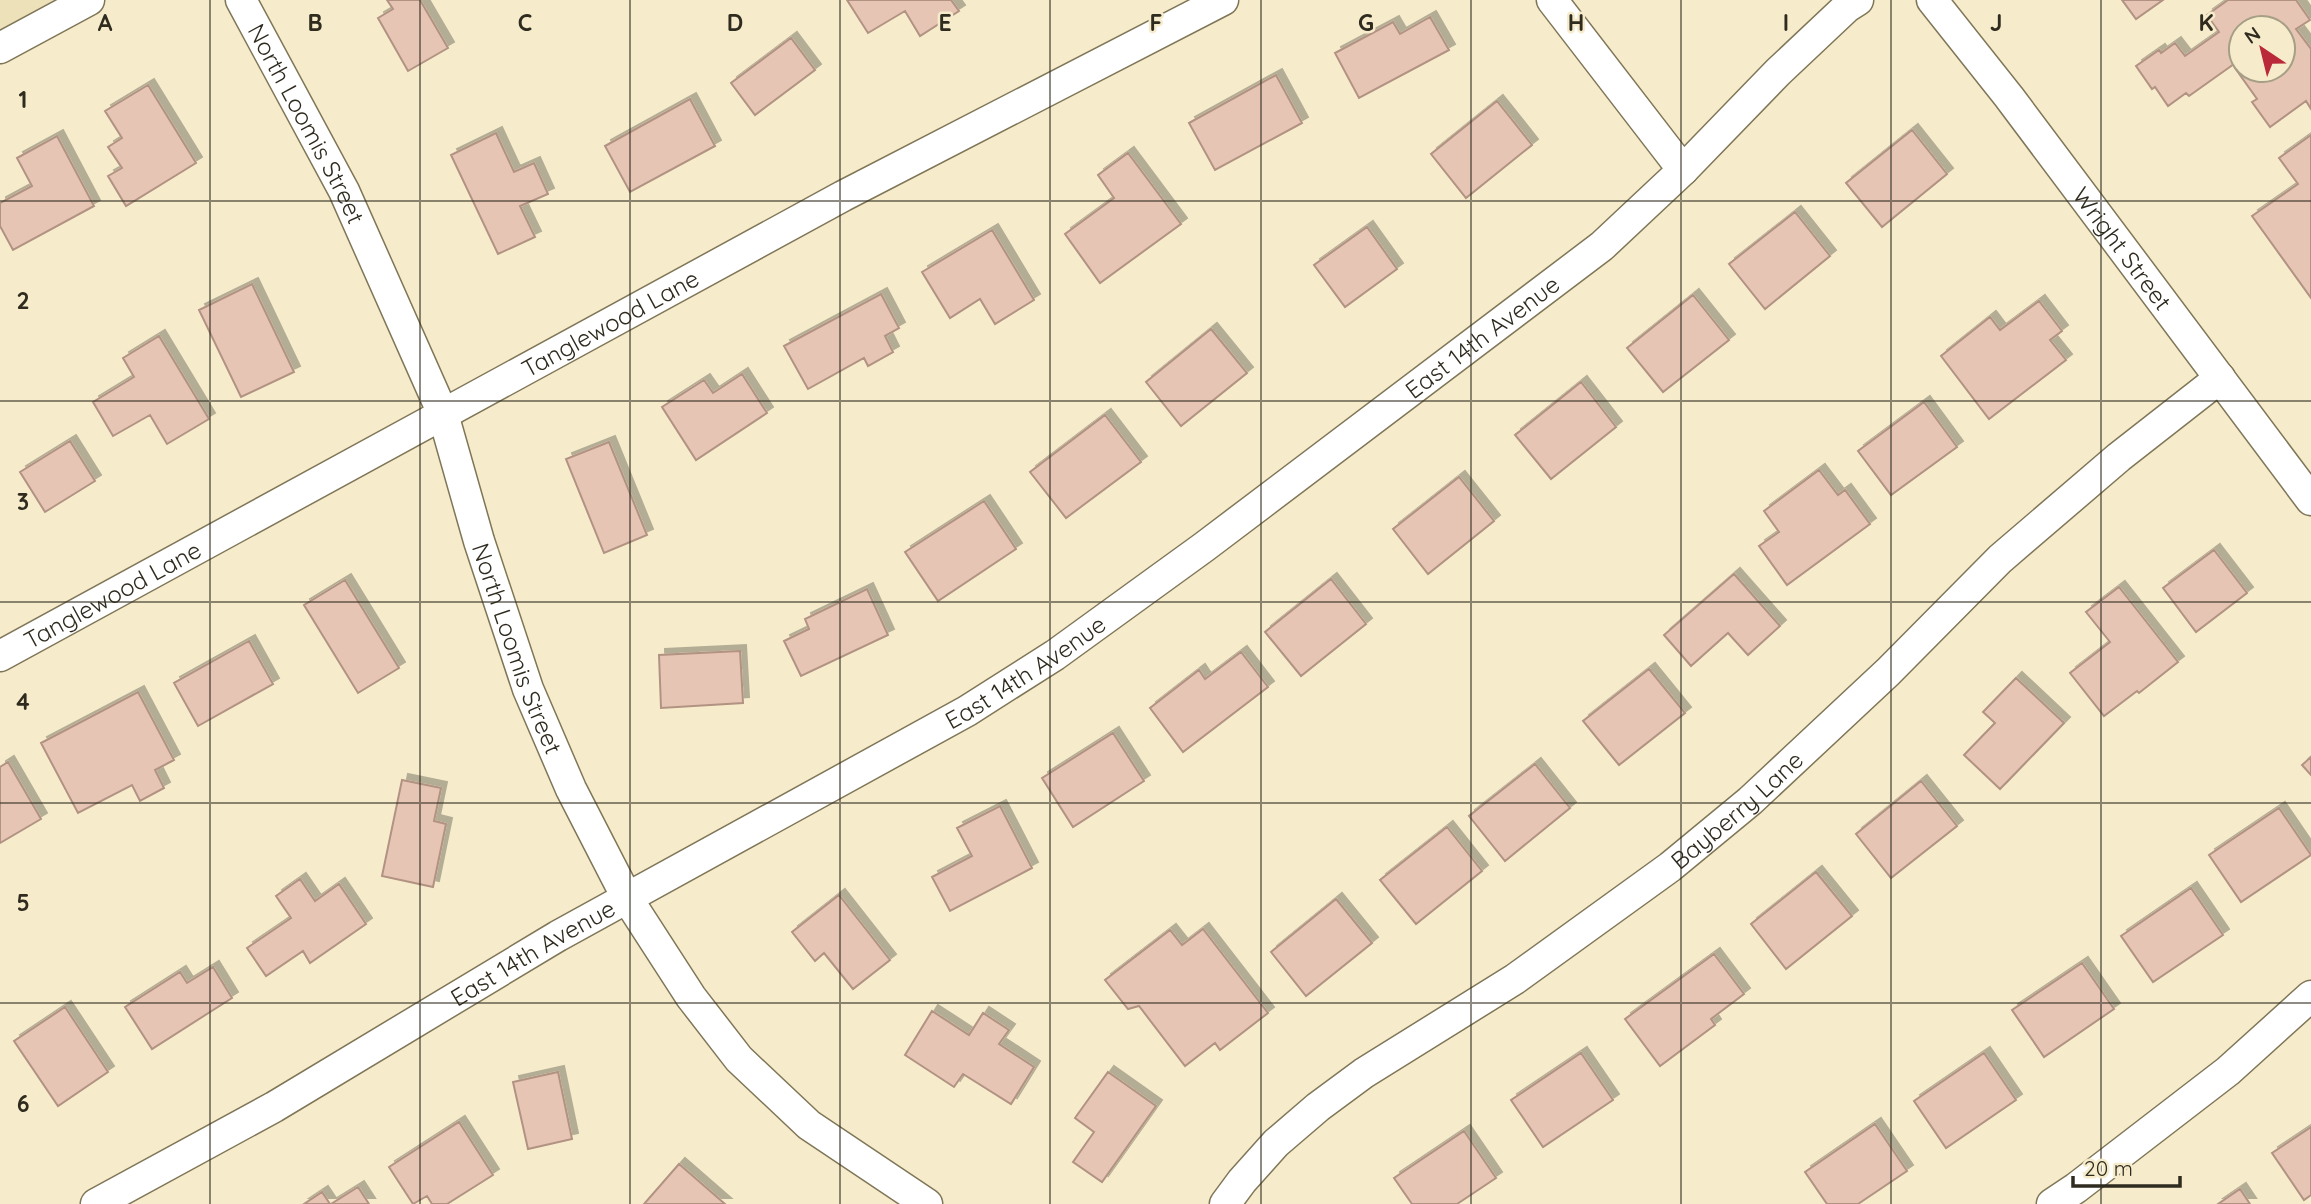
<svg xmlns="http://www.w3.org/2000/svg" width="2311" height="1204" font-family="Quicksand,sans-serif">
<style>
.built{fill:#ede1b9}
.building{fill:#e6c5b4;stroke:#b29383;stroke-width:2;filter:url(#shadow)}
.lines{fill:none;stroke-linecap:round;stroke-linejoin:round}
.minor-casing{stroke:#7f7658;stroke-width:33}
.minor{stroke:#fff;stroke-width:30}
.grid{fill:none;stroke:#2f2b1f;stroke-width:2;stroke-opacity:0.55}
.labels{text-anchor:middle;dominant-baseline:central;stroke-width:5;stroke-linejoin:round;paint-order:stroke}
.street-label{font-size:24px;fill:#2f2b1f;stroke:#f6eccb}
.grid-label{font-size:23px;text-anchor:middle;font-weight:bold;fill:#2f2b1f;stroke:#f6eccb;stroke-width:5;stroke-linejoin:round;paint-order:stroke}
</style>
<defs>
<filter id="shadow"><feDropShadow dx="6" dy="-6" stdDeviation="0" flood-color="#0004"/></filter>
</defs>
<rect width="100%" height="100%" fill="#f6eccb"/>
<path class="built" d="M0 0H84L0 44Z"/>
<path class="building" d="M387 0H420L448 48 408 71 378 18 393 9Z
M847 0H951L959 11 920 36 905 11 868 33Z
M2122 0H2163L2136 19Z
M2228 0H2296L2310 20 2296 29 2311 49V109L2306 101 2270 127 2252 102 2257 99 2235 68 2241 64V70H2283V28H2241V59L2189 96 2186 93 2168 106 2155 87 2152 89 2136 66 2159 50 2161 53 2175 43 2185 56 2219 32 2207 15Z
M1430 17 1449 50 1359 98 1335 53 1393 22 1400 34Z
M791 38 815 70 755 115 731 83Z
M1276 75 1302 123 1215 170 1189 123Z
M148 85 196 163 126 206 108 176 122 168 108 147 122 138 105 111Z
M690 99 715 146 630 192 605 146Z
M1497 101 1532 145 1466 198 1431 154Z
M1912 130 1947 174 1882 227 1846 183Z
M496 133 514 172 534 163 548 194 520 206 535 237 498 254 451 155Z
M2311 135V298L2252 216 2298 184 2279 158Z
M57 136 94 206 13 250 0 226V203L32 186 17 158Z
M1128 153 1181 224 1100 283 1065 234 1114 198 1098 175Z
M1795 212 1830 256 1765 309 1729 264Z
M1367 227 1397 269 1345 307 1314 265Z
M992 230 1034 300 995 324 980 299 950 318 922 272Z
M252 284 294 372 241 397 199 310Z
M881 294 899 328 885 336 893 352 868 366 864 358 808 389 784 346Z
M1693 295 1729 340 1663 392 1627 348Z
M2039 301 2062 331 2050 340 2066 360 1989 419 1941 356 1990 317 2000 330Z
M1211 329 1247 373 1181 426 1146 382Z
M159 336 209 419 167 444 150 415 113 436 93 402 134 377 123 358Z
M742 374 767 413 696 460 662 407 704 380 713 393Z
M1581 382 1616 427 1551 479 1515 435Z
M1924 402 1957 447 1891 495 1858 451Z
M1105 415 1141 462 1066 518 1030 472Z
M70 441 95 481 45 512 20 472Z
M609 442 647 535 604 553 566 459Z
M1819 470 1838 495 1845 490 1870 524 1787 585 1759 546 1779 532 1764 511Z
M1459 477 1494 521 1428 574 1393 529Z
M984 501 1016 549 938 601 905 552Z
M2214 550 2247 593 2196 632 2163 588Z
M1734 574 1780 626 1748 655 1728 633 1691 666 1664 635Z
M1331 579 1366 624 1301 676 1265 632Z
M345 580 399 668 358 693 304 605Z
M2119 587 2178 662 2139 693 2137 691 2104 716 2070 673 2110 642 2086 612Z
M867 589 888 635 801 676 784 641 809 629 805 619Z
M249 641 273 684 198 726 174 683Z
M740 651 743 703 661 708 659 655Z
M1241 652 1268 687 1183 752 1150 708 1199 670 1205 679Z
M1649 669 1685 713 1619 765 1583 721Z
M2016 678 2064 723 2000 789 1964 755 1995 723 1983 712Z
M138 692 174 760 155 770 164 788 140 801 132 785 78 813 41 743Z
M1113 733 1144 781 1073 827 1042 778Z
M2311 757V775L2302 765Z
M8 762 41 819 0 843V767Z
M1535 764 1570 808 1505 861 1469 816Z
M402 780 441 788 434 821 446 824 433 887 382 876Z
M1921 781 1957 826 1891 878 1856 834Z
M1000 806 1032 868 950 911 932 877 972 856 957 828Z
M2279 808 2311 855 2241 902 2209 855Z
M1447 827 1482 871 1416 924 1380 880Z
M1816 872 1852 916 1786 969 1751 924Z
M300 879 315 901 339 884 366 924 310 963 303 951 266 976 247 948 291 918 276 896Z
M2191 888 2223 935 2153 982 2121 936Z
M839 895 890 960 853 989 824 953 815 961 792 932Z
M1336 899 1372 943 1306 996 1271 952Z
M1203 929 1268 1013 1220 1050 1215 1043 1185 1066 1139 1006 1128 1009 1105 980 1170 930 1182 945Z
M1714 954 1744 994 1711 1019 1715 1025 1660 1066 1625 1019Z
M2082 963 2114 1009 2044 1057 2012 1010Z
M213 967 232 998 152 1049 125 1007 180 972 187 983Z
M65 1007 108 1072 58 1106 14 1041Z
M932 1011 969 1035 983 1013 1009 1030 999 1044 1034 1067 1011 1104 963 1074 954 1087 905 1055Z
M1581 1053 1613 1100 1543 1147 1511 1100Z
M1984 1053 2016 1100 1946 1148 1914 1101Z
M558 1072 572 1139 528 1149 513 1082Z
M1108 1072 1156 1106 1102 1182 1073 1162 1094 1132 1075 1118Z
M459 1122 493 1175 447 1204H432L427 1196 413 1204 389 1167Z
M1875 1124 1907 1171 1858 1204H1827L1805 1172Z
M2311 1127V1195L2304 1200 2272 1153Z
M1464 1131 1496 1178 1457 1204H1412L1394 1178Z
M679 1164 725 1204H644Z
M358 1187 369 1204H331Z
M2240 1189 2250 1204H2218Z
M322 1192 330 1204H304Z"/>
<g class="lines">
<g class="minor-casing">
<g id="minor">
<path id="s1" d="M241 0 344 191 443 414 479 541 528 689 571 789 627 898 691 997 739 1059 809 1125 927 1204"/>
<path d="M1552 0 1683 170"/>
<path id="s2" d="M1932 0 2009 97 2311 500"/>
<path d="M0 48 89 0"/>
<path id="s3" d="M0 656 843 196 1223 0"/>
<path id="s4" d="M96 1204 274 1107 558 936 967 711 1055 655 1204 547 1602 246 1683 170 1778 72 1847 7 1858 0"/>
<path id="s5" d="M1225 1204 1242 1181 1276 1143 1318 1107 1364 1073 1515 979 1670 867 1750 801 1888 672 2000 559 2119 457 2220 378"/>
<path d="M2052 1204 2076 1188 2228 1071 2311 996"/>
</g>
</g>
<use href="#minor" class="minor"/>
</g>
<path class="grid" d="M210 0V1204M420 0V1204M630 0V1204M840 0V1204M1050 0V1204M1261 0V1204M1471 0V1204M1681 0V1204M1891 0V1204M2101 0V1204M0 201H2311M0 401H2311M0 602H2311M0 803H2311M0 1003H2311"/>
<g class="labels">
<g class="street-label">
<text stroke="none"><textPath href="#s1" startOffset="140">North Loomis Street</textPath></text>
<text stroke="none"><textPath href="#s2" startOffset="313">Wright Street</textPath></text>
<text stroke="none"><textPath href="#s3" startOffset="695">Tanglewood Lane</textPath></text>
<text stroke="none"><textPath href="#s4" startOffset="1638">East 14th Avenue</textPath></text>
<text stroke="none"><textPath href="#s3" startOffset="128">Tanglewood Lane</textPath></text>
<text stroke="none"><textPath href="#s1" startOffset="707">North Loomis Street</textPath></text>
<text stroke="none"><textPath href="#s4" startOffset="1071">East 14th Avenue</textPath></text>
<text stroke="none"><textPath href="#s5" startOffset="649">Bayberry Lane</textPath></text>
<text stroke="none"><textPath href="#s4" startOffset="504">East 14th Avenue</textPath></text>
</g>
</g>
<g class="grid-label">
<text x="105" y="31">A</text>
<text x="315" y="31">B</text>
<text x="525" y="31">C</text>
<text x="735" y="31">D</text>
<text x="945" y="31">E</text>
<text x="1156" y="31">F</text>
<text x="1366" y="31">G</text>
<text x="1576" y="31">H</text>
<text x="1786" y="31">I</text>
<text x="1996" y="31">J</text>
<text x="2206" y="31">K</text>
<text x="23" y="108">1</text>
<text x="23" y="309">2</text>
<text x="23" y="510">3</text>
<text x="23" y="710">4</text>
<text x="23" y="911">5</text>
<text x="23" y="1112">6</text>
</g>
<g transform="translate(2262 49) rotate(325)"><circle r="33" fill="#f6eccb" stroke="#a69f86" stroke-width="2"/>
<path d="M0-5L12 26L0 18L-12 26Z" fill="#ba2939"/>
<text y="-10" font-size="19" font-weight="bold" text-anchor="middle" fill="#2f2b1f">N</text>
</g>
<path d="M2073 1176v10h107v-10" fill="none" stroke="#2f2b1f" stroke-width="3.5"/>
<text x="2084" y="1176" font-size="21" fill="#2f2b1f" stroke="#f6eccb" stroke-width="5" paint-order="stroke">20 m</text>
</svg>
